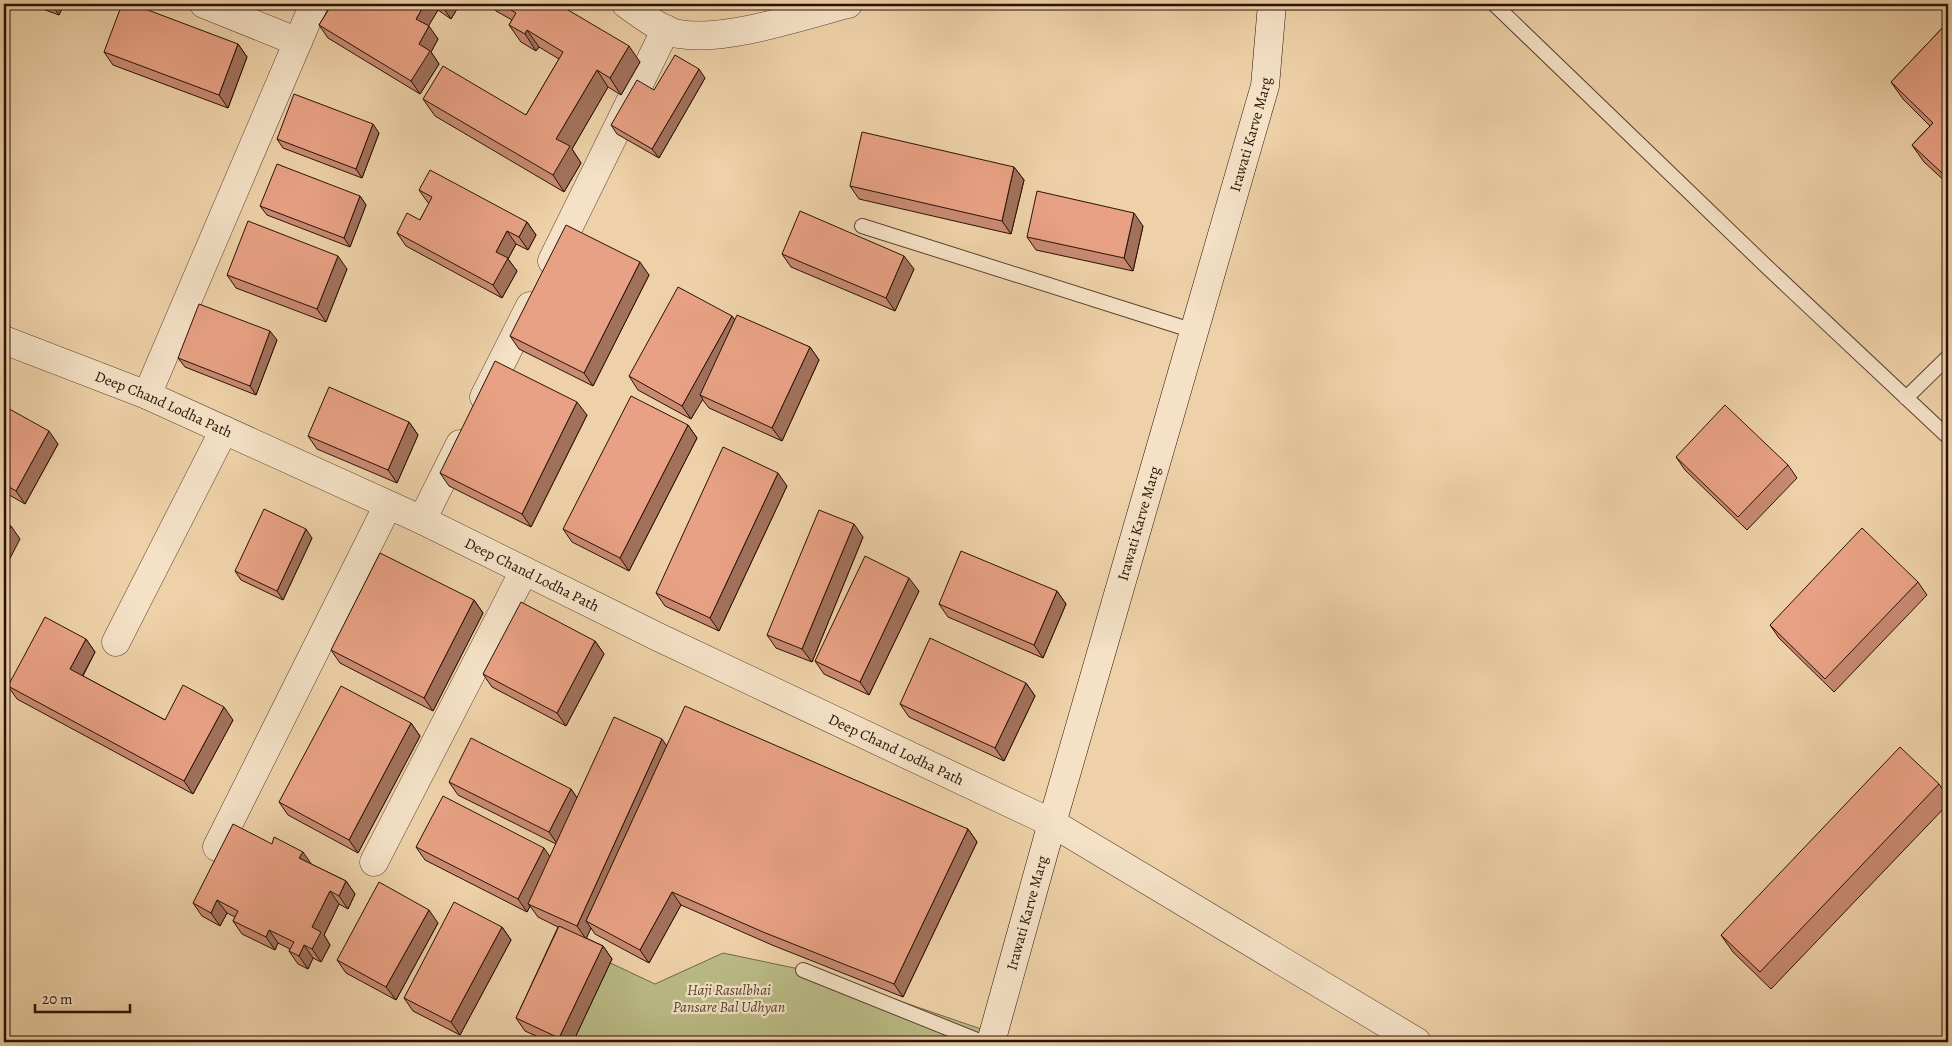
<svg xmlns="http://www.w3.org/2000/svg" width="1952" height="1046" font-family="Alegreya,serif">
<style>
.green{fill:#babb86;stroke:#726646}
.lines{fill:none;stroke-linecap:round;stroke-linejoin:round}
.service-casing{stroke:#5b412e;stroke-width:16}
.minor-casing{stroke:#5b412e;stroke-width:29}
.secondary-casing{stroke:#2a1105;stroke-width:29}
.service{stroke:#f4e1c6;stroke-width:14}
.minor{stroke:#f4e1c6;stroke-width:28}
.secondary{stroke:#f4e1c6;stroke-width:28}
.wall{fill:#c88a72;stroke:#2a1105}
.shaded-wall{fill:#a2715c;stroke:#2a1105}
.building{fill:#e8a184;stroke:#2a1105}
.labels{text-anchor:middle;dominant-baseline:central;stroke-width:4.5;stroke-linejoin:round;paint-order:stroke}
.street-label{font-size:15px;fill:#2a1105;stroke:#f4e1c6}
.park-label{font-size:15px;font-style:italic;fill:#55442c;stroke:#f4e1c6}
</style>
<rect width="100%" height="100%" fill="#eed1a8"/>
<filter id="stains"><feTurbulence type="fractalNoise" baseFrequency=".004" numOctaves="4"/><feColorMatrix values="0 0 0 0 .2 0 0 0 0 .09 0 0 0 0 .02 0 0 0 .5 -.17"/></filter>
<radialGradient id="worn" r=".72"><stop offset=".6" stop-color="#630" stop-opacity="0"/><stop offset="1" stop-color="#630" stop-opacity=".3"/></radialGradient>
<path class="green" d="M723 953 818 973 984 1030 980 1042H556L604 960 655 984Z"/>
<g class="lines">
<g class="service-casing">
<path id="service" d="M1494 4 1766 266 1948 437
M862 226 1194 331
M1906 398 1948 357
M803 970 982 1042"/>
</g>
<g class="minor-casing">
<g id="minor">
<path d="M204 4 298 42"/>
<path d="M626 4C639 13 663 32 679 34 726 42 801 16 848 4"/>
<path d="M552 261 666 29"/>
<path id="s1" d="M4 340 147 395 422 520 658 637 1052 823 1417 1042"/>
<path d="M147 395 314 4"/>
<path d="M484 397 530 306"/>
<path d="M422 520 460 444"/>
<path d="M116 642 224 430"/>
<path d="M217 847 388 505"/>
<path d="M374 862 524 571"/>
</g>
</g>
<g class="secondary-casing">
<g id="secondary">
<path id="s2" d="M991 1042 1052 823 1265 86 1272 4"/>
</g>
</g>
<use href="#service" class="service"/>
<use href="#minor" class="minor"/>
<use href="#secondary" class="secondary"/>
</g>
<path class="wall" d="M29 4H64L59 15Z
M332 4H460L451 19 438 10 428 26 438 39 431 52 439 64 420 94 328 38 319 25Z
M462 4H476L472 10Z
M491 4H558L640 62 621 95 608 87 572 149 581 163 564 192 435 116 423 99 526 115 559 59 539 47 536 51 521 42 509 25 512 20 496 11Z
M1948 22V184L1924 162 1912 145 1930 126 1903 99 1891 82Z
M238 44 247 57 228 108 113 65 104 52Z
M705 78 659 158 617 134 611 125 654 90Z
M379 133 362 178 283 148 277 139Z
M1014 167 1024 180 1011 234 859 199 850 186Z
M419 190 527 222 536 235 528 250 516 244 508 259 517 271 502 298 406 246 397 233 420 220 429 204Z
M360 196 366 205 350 247 267 215 260 206Z
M1143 226 1133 271 1036 250 1027 237Z
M782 254 914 269 895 311 791 267Z
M347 269 326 322 236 288 227 275Z
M649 275 593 386 519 349 510 336Z
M732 316 734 320 810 347 819 360 782 441 709 408 702 399 691 419 638 390 629 376Z
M277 340 256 395 185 367 178 358Z
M4 406 58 444 25 504 4 492Z
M587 415 531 527 449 486 440 473Z
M409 422 418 435 397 483 317 449 308 436Z
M688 425 697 438 629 571 572 542 563 529Z
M1676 457 1788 465 1797 478 1747 530 1685 470Z
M787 486 719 631 665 606 656 593Z
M863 537 812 662 776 648 767 635Z
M312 538 283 600 241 580 235 571Z
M1918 582 1927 595 1834 692 1779 638 1770 625Z
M919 591 869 695 824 674 815 661Z
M1057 591 1066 604 1043 658 948 617 939 604Z
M474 600 483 613 433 711 340 663 331 650Z
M86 639 95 652 83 676 165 720H233L193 794 17 699 8 686Z
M595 641 604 654 566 726 492 687 483 674Z
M1026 683 1035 696 1004 761 909 717 900 704Z
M411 723 420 736 358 853 288 815 279 802Z
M667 745 968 829 977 842 903 997 772 945 681 905 649 963 595 934 591 928 586 938 603 946 612 959 573 1042H549L525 1031 516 1018 558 927 538 917 530 906 527 912 425 860 416 847 550 857 556 844 458 795 449 782 571 789 577 798Z
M1939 784 1948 798V804L1771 989 1733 952 1721 935Z
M311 864 346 881 355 894 348 909 339 904 324 935 330 945 321 962 313 958 308 969 298 964 289 951 290 949 278 943 275 950 242 934 233 921 235 917 227 913 220 926 202 916 193 903Z
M438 923 396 1000 346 973 337 960Z
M502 927 511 940 460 1035 413 1011 404 998Z"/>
<path class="shaded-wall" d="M51 4H64L59 15Z
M425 4H433L438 10 425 32 416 19Z
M443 4H460L451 19 442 6Z
M468 4H476L472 10Z
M429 26 438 39 431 52 439 64 420 94 411 81 419 44Z
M527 30 539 47 536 51 525 34Z
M238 44 247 57 228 108 219 95Z
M629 46 640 62 621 95 610 78Z
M699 69 705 78 659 158 652 149Z
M597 70 608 87 572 149 581 163 564 192 553 175 556 139Z
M373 124 379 133 362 178 356 169Z
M1014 167 1024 180 1011 234 1002 221Z
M1948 167V181L1942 173Z
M360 196 366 205 350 247 344 238Z
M1134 213 1143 226 1133 271 1124 258Z
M527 222 536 235 528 250 519 237Z
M507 231 516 244 508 259 517 271 502 298 493 285 496 252Z
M338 256 347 269 326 322 317 309Z
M904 256 914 269 895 311 886 298Z
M640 262 649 275 593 386 584 373Z
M732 316 741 329 700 395 703 399 691 419 682 406Z
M270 331 277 340 256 395 250 386Z
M810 347 819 360 782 441 772 428Z
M577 402 587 415 531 527 522 514Z
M409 422 418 435 397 483 388 470Z
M688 425 697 438 629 571 620 558Z
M49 431 58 444 25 504 16 491Z
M778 473 787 486 719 631 710 618Z
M854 524 863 537 812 662 802 649Z
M11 526 20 539 4 570V540Z
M306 529 312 538 283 600 277 591Z
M909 578 919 591 869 695 860 682Z
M1057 591 1066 604 1043 658 1034 645Z
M474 600 483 613 433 711 424 698Z
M86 639 95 652 79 682 70 669Z
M595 641 604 654 566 726 557 713Z
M1026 683 1035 696 1004 761 995 748Z
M224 707 233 720 193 794 184 781Z
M411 723 420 736 358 853 349 840Z
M662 739 671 752 586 921 591 928 586 939 577 926Z
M571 789 580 802 558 845 549 832Z
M968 829 977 842 903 997 894 984Z
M544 848 553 861 528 904 530 906 527 912 518 899Z
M303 852 312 865 299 858Z
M346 881 355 894 348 909 339 896Z
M330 891 339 904 324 935 330 945 321 962 312 949V927Z
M672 892 681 905 649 963 640 950Z
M217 900 227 913 220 926 211 913Z
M429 910 438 923 396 1000 386 987Z
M502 927 511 940 460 1035 451 1022Z
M269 930 278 943 275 950 266 937Z
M304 945 313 958 308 969 299 956Z
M603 946 612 959 573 1042H562L559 1038Z"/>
<path class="building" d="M122 4H132L238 44 219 95 104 52Z
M332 4H425L416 19 429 26 419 44 430 51 411 81 319 25Z
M501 4H558L629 46 610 78 597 70 556 139 570 146 553 175 423 99 443 66 526 115 563 52 527 30 525 34 509 25 516 13Z
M1948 22V167L1942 173 1912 145 1933 123 1891 82Z
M675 55 699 69 652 149 611 125 637 80 654 90Z
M294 94 373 124 356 169 277 139Z
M862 132 1014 167 1002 221 850 186Z
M277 164 360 196 344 238 260 206Z
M430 170 527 222 519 237 507 231 496 252 508 258 493 285 397 233 407 213 420 220 432 197 419 190Z
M1037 191 1134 213 1124 258 1027 237Z
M800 211 904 256 886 298 782 254Z
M248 221 338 256 317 309 227 275Z
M566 225 640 262 584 373 510 336Z
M678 287 732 316 682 406 629 376Z
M199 304 270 331 250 386 178 358Z
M737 315 810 347 772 428 700 395Z
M495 361 577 402 522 514 440 473Z
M329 387 409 422 388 470 308 436Z
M631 396 688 425 620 558 563 529Z
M1725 405 1788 465 1738 517 1676 457Z
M4 406 49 431 16 491 4 484Z
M723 447 778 473 710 618 656 593Z
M264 509 306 529 277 591 235 571Z
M819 510 854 524 802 649 767 635Z
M4 523 11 526 4 540Z
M1862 528 1918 582 1825 679 1770 625Z
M961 551 1057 591 1034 645 939 604Z
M380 553 474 600 424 698 331 650Z
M865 556 909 578 860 682 815 661Z
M521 602 595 641 557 713 483 674Z
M45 617 86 639 70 669 165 720 183 685 224 707 184 781 8 686Z
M930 638 1026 683 995 748 900 704Z
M341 686 411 723 349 840 279 802Z
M685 706 968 829 894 984 763 932 672 892 640 950 586 921Z
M614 717 662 739 577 926 528 904Z
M471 738 571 789 549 832 449 782Z
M1900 747 1939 784 1760 972 1721 935Z
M443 796 544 848 518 899 416 847Z
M233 824 272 844 274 837 303 852 299 858 346 881 339 896 330 891 312 927 321 932 312 949 304 945 299 956 289 951 294 942 269 930 266 937 233 921 238 911 217 900 211 913 193 903Z
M379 882 429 910 386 987 337 960Z
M454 902 502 927 451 1022 404 998Z
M559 926 603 946 559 1038 516 1018Z"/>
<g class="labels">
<g class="street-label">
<text stroke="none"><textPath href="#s2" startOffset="944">Irawati Karve Marg</textPath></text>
<text stroke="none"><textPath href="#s1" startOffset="172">Deep Chand Lodha Path</textPath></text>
<text stroke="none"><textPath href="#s2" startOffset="539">Irawati Karve Marg</textPath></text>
<text stroke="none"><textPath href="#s1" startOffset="578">Deep Chand Lodha Path</textPath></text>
<text stroke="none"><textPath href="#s1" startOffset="982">Deep Chand Lodha Path</textPath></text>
<text stroke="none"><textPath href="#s2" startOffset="134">Irawati Karve Marg</textPath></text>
</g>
<g class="park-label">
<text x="729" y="990">Haji Rasulbhai<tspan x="729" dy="17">Pansare Bal Udhyan</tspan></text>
</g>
</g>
<rect width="1952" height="1046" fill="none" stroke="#eed1a8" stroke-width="20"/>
<rect x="5" y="5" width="1942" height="1036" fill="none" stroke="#2a1105" stroke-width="2.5"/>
<rect x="10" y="10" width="1932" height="1026" fill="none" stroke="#2a1105"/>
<path d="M35 1004v8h95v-8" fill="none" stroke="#2a1105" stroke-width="2.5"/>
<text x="42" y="1004" font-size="15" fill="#2a1105" stroke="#f4e1c6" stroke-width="4" paint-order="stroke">20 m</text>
<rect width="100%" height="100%" filter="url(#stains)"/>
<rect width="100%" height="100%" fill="url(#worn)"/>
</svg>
